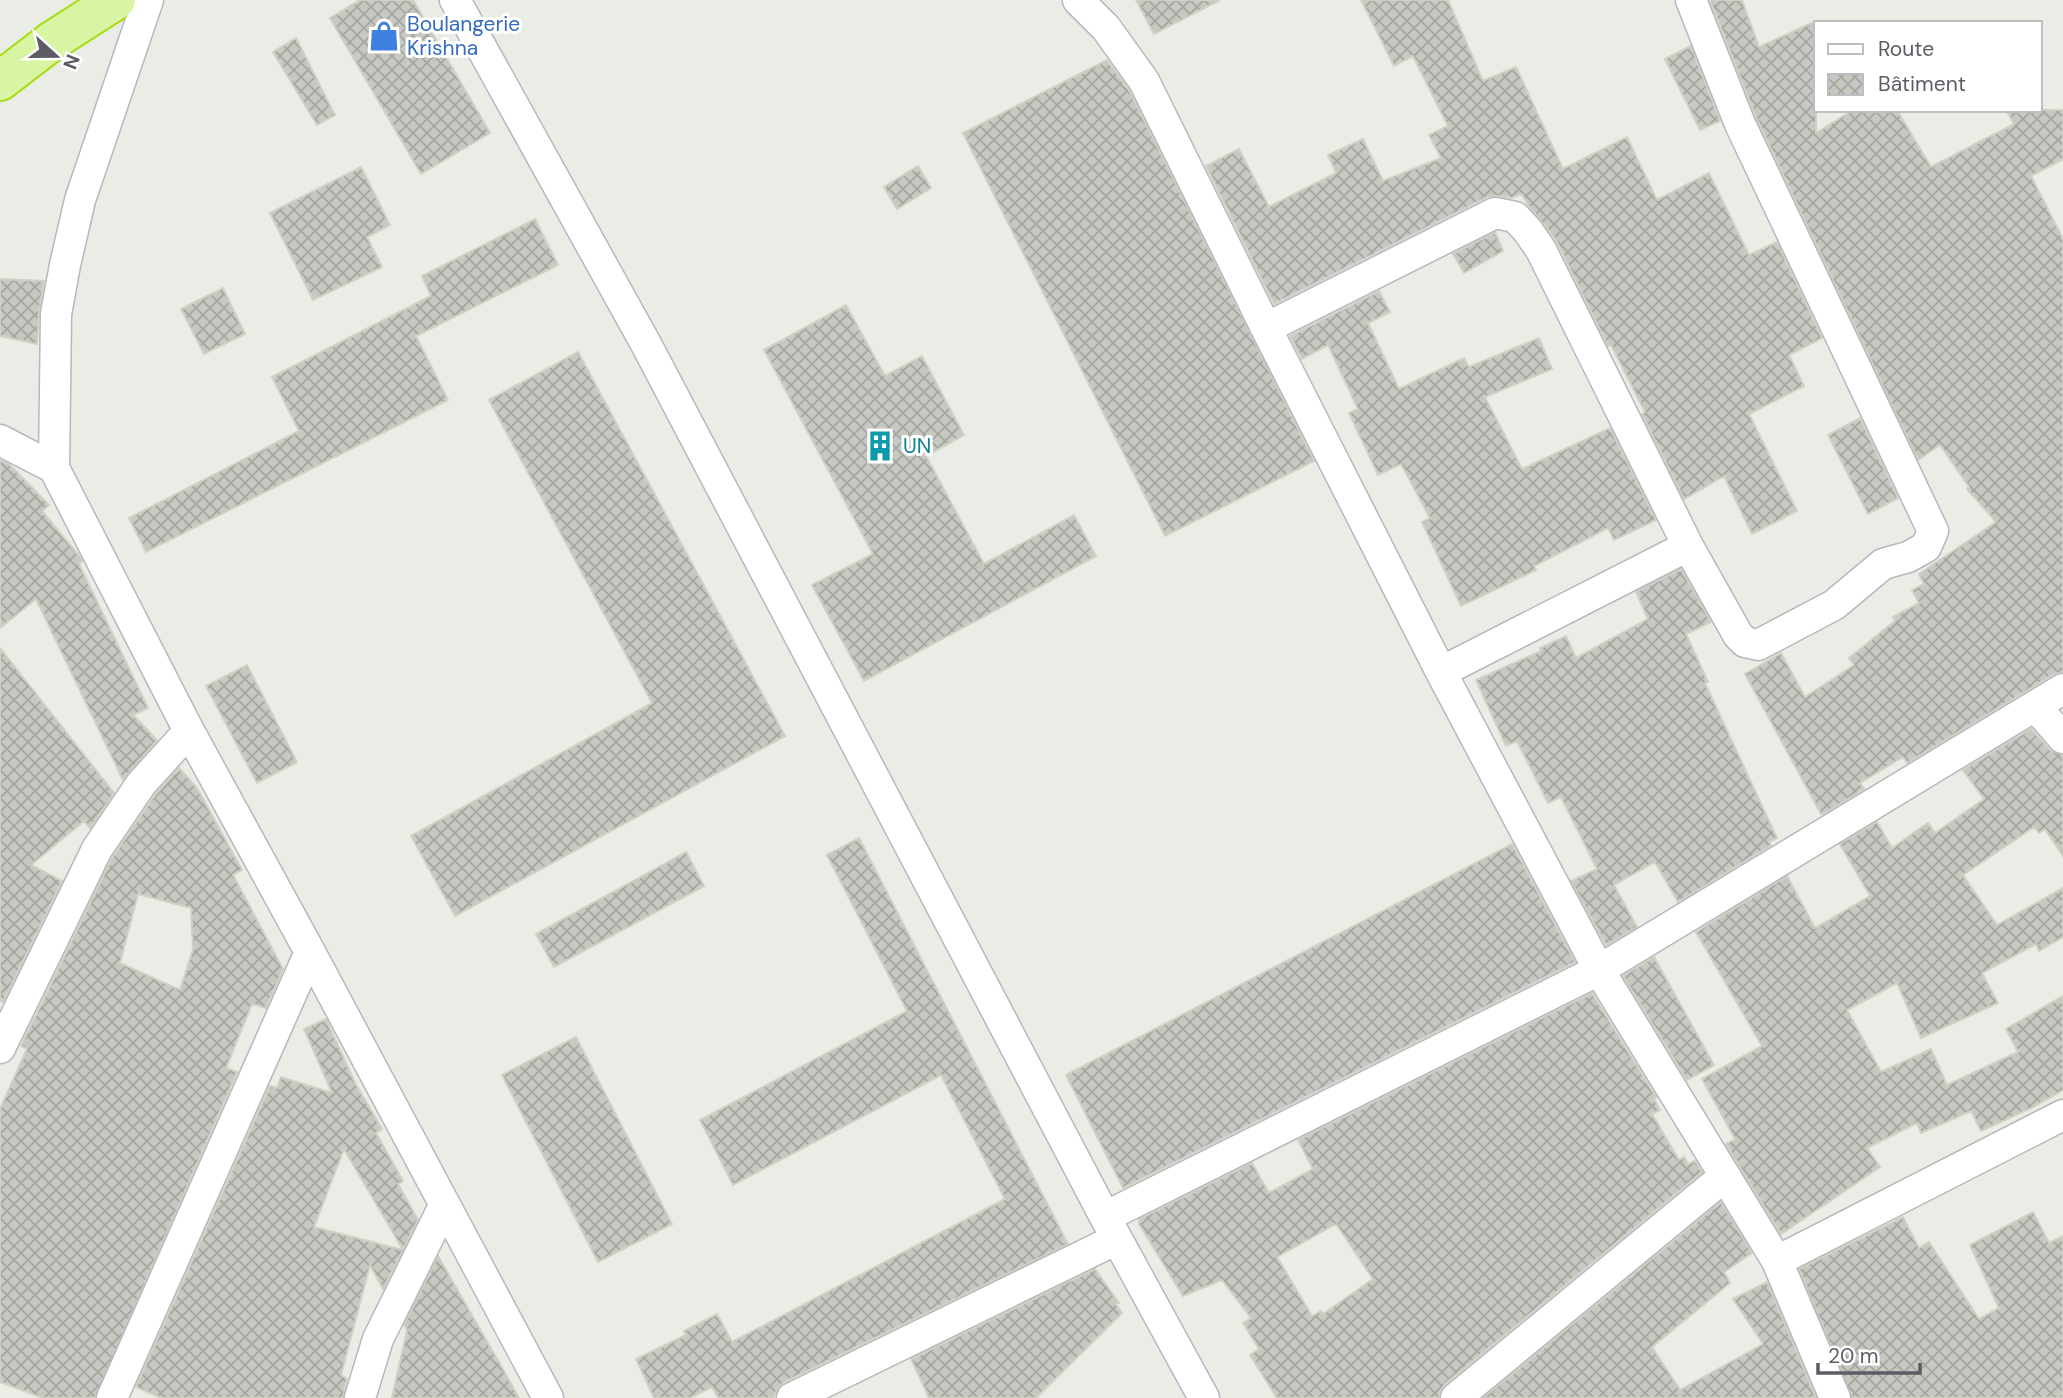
<svg xmlns="http://www.w3.org/2000/svg" width="2063" height="1398" font-family="'DM Sans',sans-serif">
<style>
.building{fill:url(#building-cross-hatch);stroke:#ced2c4;stroke-width:2;fill-rule:evenodd}
.lines{fill:none;stroke-linecap:round;stroke-linejoin:round}
.minor-casing{stroke:#b8b7bd;stroke-width:33}
.trunk-casing{stroke:#a9dc16;stroke-width:42}
.minor{stroke:#fff;stroke-width:30}
.trunk{stroke:#d8f5a3;stroke-width:38}
.labels{text-anchor:middle;dominant-baseline:central;stroke-width:6;stroke-linejoin:round;paint-order:stroke}
.shop-label{font-size:21px;fill:#366cbe;stroke:#fff;text-anchor:start}
.culture-label{font-size:21px;fill:#0d838f;stroke:#fff;text-anchor:start}
</style>
<defs>
<pattern id="building-cross-hatch" width="8" height="8" patternUnits="userSpaceOnUse" patternTransform="scale(1.75)"><rect width="8" height="8" fill="#c6c9c1"/><path d="M0 0l8 8M0 8l8-8" fill="none" stroke="#a4a6a0"/></pattern>
</defs>
<rect width="100%" height="100%" fill="#eaede5"/>
<path class="building" d="M360 0H413L490 133 421 174 330 18Z
M1136 0H1220L1154 34Z
M1361 0H1448L1483 81 1516 67 1563 169 1627 137 1657 200 1709 173 1749 255 1777 242 1822 338 1789 355 1804 386 1749 414 1797 511 1752 534 1724 476 1684 499 1642 414 1645 412 1611 345 1608 346 1556 240 1528 205 1522 194 1511 198 1498 196 1487 197 1274 304 1206 166 1239 149 1269 207 1336 173 1328 155 1363 139 1383 181 1441 158 1429 135 1448 126 1413 56 1394 66Z
M1710 0H1742L1759 47 1816 21V133L1853 110H1897L1931 167 2014 124 2006 110H2063V159L2031 176 2063 239V672L2054 674 1907 763 1903 757 1860 783 1864 789 1823 814H1821L1745 674 1781 653 1805 697 1854 665 1849 658 1895 621 1893 617 1919 603 1912 590 1924 584 1919 574 1996 522 1967 489 1969 487 1940 445 1918 460 1756 117Z
M296 38 335 115 317 125 273 52Z
M1691 46 1720 121 1700 130 1665 59Z
M1107 60 1129 90 1314 461 1165 536 963 133Z
M918 166 931 188 897 209 884 187Z
M361 167 390 225 367 237 382 267 313 300 270 213Z
M535 219 558 265 416 336 448 400 146 552 129 518 299 431 272 377 431 296 422 276Z
M1495 232 1503 251 1464 273 1453 254Z
M0 279 44 281 39 311 37 344 0 336Z
M223 288 245 334 204 354 181 309Z
M1379 291 1390 312 1368 323 1399 389 1464 358 1469 367 1539 338 1552 369 1485 397 1522 469 1610 428 1656 520 1614 540 1608 528 1534 566 1536 570 1461 606 1422 522 1430 518 1401 464 1378 475 1349 413 1358 409 1328 345 1302 359 1290 336Z
M846 305 885 376 922 356 964 435 926 456 984 564 1074 515 1096 556 864 681 812 585 873 554 764 350Z
M578 352 785 736 455 916 411 836 652 703 489 400Z
M1860 418 1898 498 1868 514 1828 435Z
M0 460 9 464 49 505 42 511 81 558 82 561 79 564 148 708 133 715 157 740 123 780 36 599 0 628Z
M1681 569 1711 622 1686 634 1708 682 1705 683 1777 838 1769 842 1771 845 1678 902 1655 862 1614 885 1637 927 1606 945 1571 881 1597 869 1561 797 1548 803 1517 741 1506 746 1476 680 1541 651 1540 648 1566 636 1576 658 1648 619 1636 592Z
M0 648 114 793 90 828 84 821 31 865 62 881 3 1002 0 1001Z
M247 665 297 762 257 783 206 686Z
M2031 729 2050 750 2063 755V856L2045 829 2039 833 2034 827 1963 875 1997 925 2063 888V937L2039 951 2036 944 1982 973 1998 1003 1921 1038 1897 983 1847 1010 1881 1072 1931 1049 1947 1085 2018 1052 2006 1029 2063 996V1090L2033 1107 1981 1131 1971 1111 1921 1133 1917 1123 1867 1148 1880 1167 1781 1234 1726 1144 1735 1139 1702 1079 1762 1046 1696 932 1787 876 1815 928 1870 896 1840 844 1877 822 1892 848 1928 823 1935 833 1984 799 1963 770Z
M179 768 197 788 242 870 233 875 283 969 266 1008 252 1004 226 1068 237 1072 95 1398H43L0 1382V1109L27 1049 21 1046 112 858 155 795ZM138 894 191 908 193 949 180 990 120 963Z
M859 838 1068 1244 784 1382 778 1388 773 1398H718L712 1387 690 1398H654L636 1359 686 1335 684 1331 717 1314 732 1342 1005 1199 941 1075 733 1185 700 1120 907 1011 827 855Z
M1512 844 1575 962 1123 1188 1066 1075Z
M686 852 704 886 554 967 536 934Z
M1654 957 1714 1065 1687 1080 1623 976Z
M1592 993 1656 1097 1654 1099 1660 1110 1652 1114 1679 1160 1684 1157 1688 1164 1695 1161 1702 1172 1445 1384 1440 1391 1439 1398H1277L1250 1355 1259 1349 1243 1323 1251 1318 1222 1280 1183 1296 1139 1224V1219L1252 1163 1269 1193 1313 1169 1298 1140ZM1336 1224 1373 1279 1323 1314 1321 1311 1312 1316 1277 1257Z
M326 1019 355 1083 382 1129 376 1133 403 1181 398 1184 418 1220 403 1250 344 1149 314 1227 403 1250 383 1289 370 1265 341 1375 347 1379 343 1398H161L136 1387 270 1086 277 1088 281 1077 332 1093 304 1029Z
M576 1037 672 1224 598 1262 502 1075Z
M1721 1202 1752 1253 1724 1272 1730 1283 1652 1347 1680 1390 1763 1344 1733 1299 1767 1282 1816 1398H1483Z
M2033 1212 2049 1243 2063 1236V1398H1852L1799 1269 1903 1217 1919 1248 1929 1242 1979 1319 1999 1308 1970 1245Z
M438 1256 504 1371 519 1398H392L407 1330 404 1325Z
M1095 1269 1119 1303 1116 1304 1122 1313 1036 1398H929L911 1359Z"/>
<g class="lines">
<g class="minor-casing">
<path id="minor" d="M148 0 80 200 65 265 56 314 54 468 189 731 310 952 548 1398
M455 0 646 344 1105 1217 1204 1398
M1078 0 1106 28 1144 81 1266 328 1441 672 1599 970 1777 1261 1835 1398
M1266 328 1495 213 1515 217 1528 231 1541 250 1688 546 1738 635 1745 642 1758 645 1834 605 1883 564 1908 557 1926 547 1933 531 1740 124 1691 0
M0 440 54 468
M1441 672 1688 546
M2035 706 2063 738
M0 1048 97 849 141 784 189 731
M1105 1217 1599 970 2063 689
M1777 1261 2063 1115
M112 1398 310 952
M360 1398 378 1339 444 1206
M792 1398 1117 1239
M1456 1398 1725 1176"/>
</g>
<g class="trunk-casing">
<path id="trunk" d="M0 81 52 41 116 0"/>
</g>
<use href="#minor" class="minor"/>
<use href="#trunk" class="trunk"/>
</g>
<defs>
<g id="shop-bare" transform="scale(2.415)"><path d="M-5-2.5h2.3a2.7 3.5 0 0 1 5.4 0H5L5.5 6h-11ZM-1.5-2.5h3a1.5 2.3 0 0 0-3 0Z" fill="#3f7fe0" stroke="#fff" stroke-width="2.5" paint-order="stroke"/></g>
<g id="building-bare" transform="scale(2.415)"><path d="M-4-6H4V6H1V3H-1V6H-4ZM-2.5-4.3h1.7v1.8h-1.7ZM.8-4.3h1.7v1.8H.8ZM-2.5-1h1.7V.8h-1.7ZM.8-1h1.7V.8H.8Z" fill="#0f9aa8" stroke="#fff" stroke-width="2.5" paint-order="stroke"/></g>
</defs>
<g fill-rule="evenodd">
<use href="#shop-bare" x="384" y="36"/>
<use href="#building-bare" x="880" y="446"/>
</g>
<g class="labels">
<g class="shop-label">
<text x="407" y="24">Boulangerie<tspan x="407" dy="24">Krishna</tspan></text>
</g>
<g class="culture-label">
<text x="903" y="446">UN</text>
</g>
</g>
<rect x="1814" y="21" width="228" height="91" fill="#ffffff" stroke="#bebec1" stroke-width="2"/>
<rect x="1828" y="44" width="35" height="10" fill="#ffffff" stroke="#bebec1" stroke-width="2"/>
<text x="1878" y="56" font-size="21" fill="#5d5c64">Route</text>
<rect x="1828" y="74" width="35" height="21" fill="url(#building-cross-hatch)" stroke="#bebec1" stroke-width="2"/>
<text x="1878" y="91" font-size="21" fill="#5d5c64">Bâtiment</text>
<g transform="translate(56 56) rotate(111)" stroke="#ffffff" stroke-width="5" paint-order="stroke">
<path d="M0-5L12 26L0 18L-12 26Z" fill="#5d5c64"/>
<text y="-10" font-size="19" font-weight="bold" text-anchor="middle" fill="#5d5c64">N</text>
</g>
<path d="M1818 1363v10h102v-10" fill="none" stroke="#5d5c64" stroke-width="3.5"/>
<text x="1828" y="1363" font-size="21" fill="#5d5c64" stroke="#ffffff" stroke-width="5" paint-order="stroke">20 m</text>
</svg>
